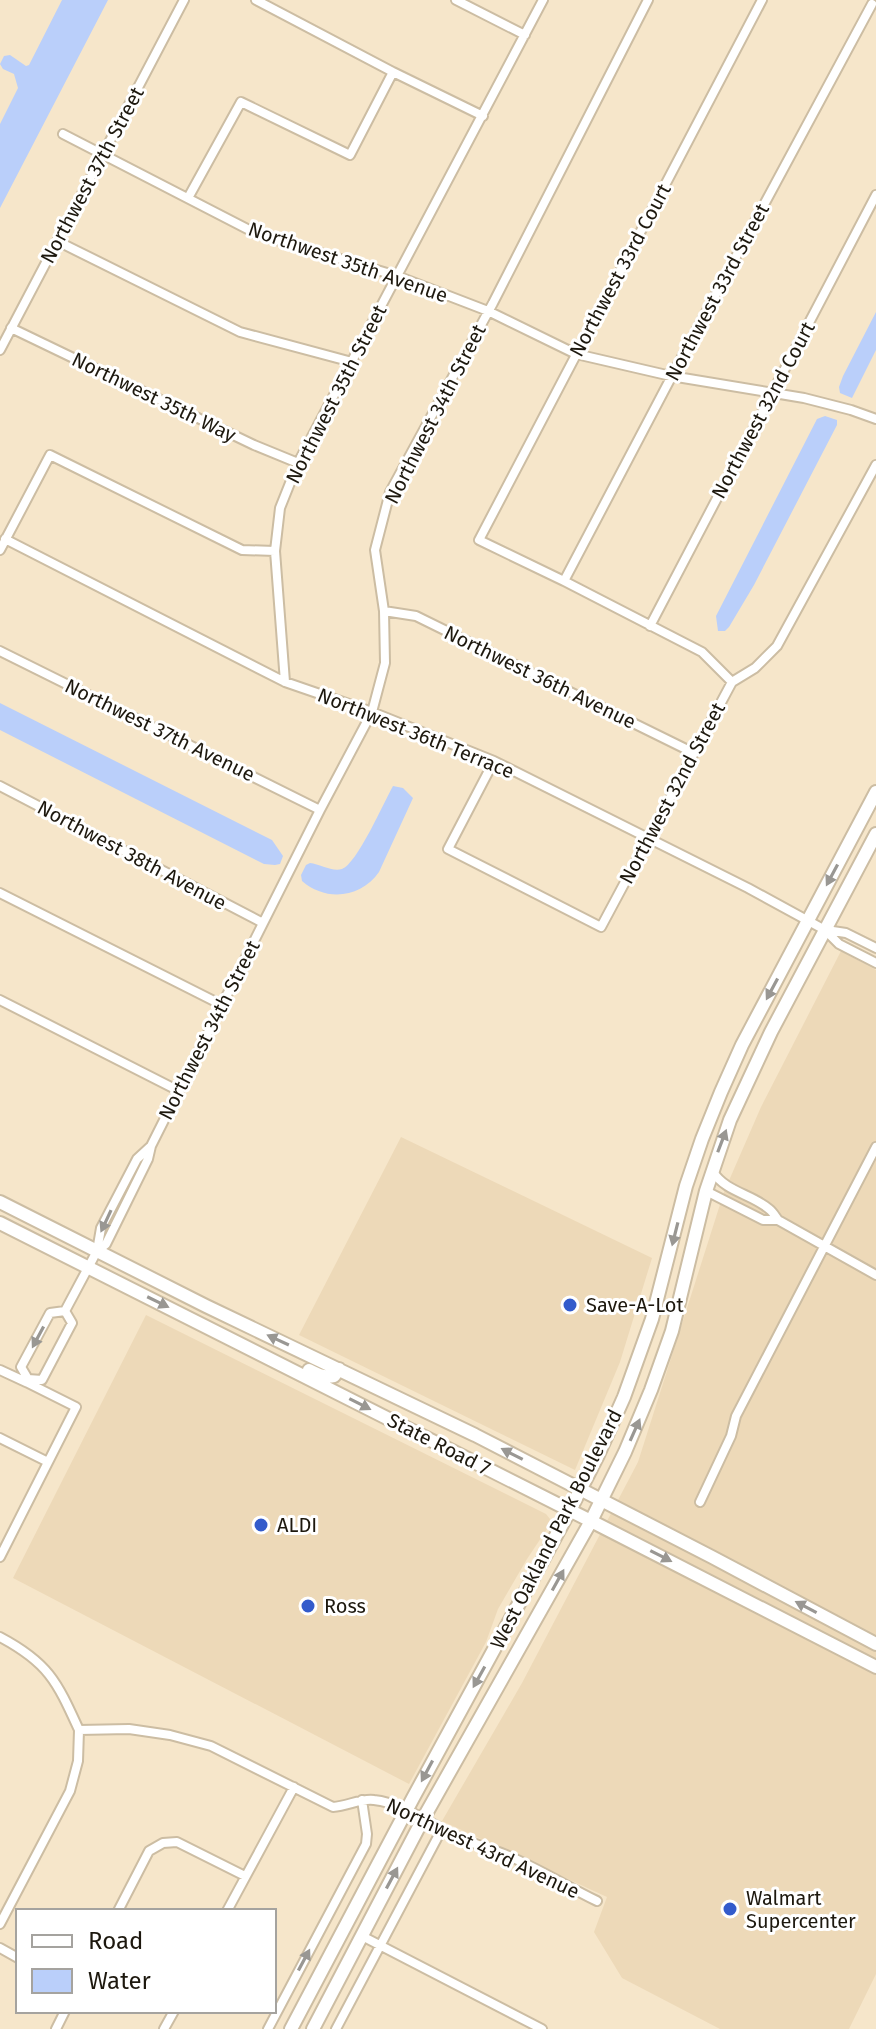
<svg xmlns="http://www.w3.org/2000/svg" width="876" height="2029" font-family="'Fira Sans',sans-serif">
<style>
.built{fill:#edd9b8}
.water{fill:#bacffa}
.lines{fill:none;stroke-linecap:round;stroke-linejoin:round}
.minor-casing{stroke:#ccbda3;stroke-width:12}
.primary-casing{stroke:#ccbda3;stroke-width:16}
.minor{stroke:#fff;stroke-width:8}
.primary{stroke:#fff;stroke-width:12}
.oneway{fill:#999793}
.poi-dot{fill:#335bcb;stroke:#fff;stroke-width:3}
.labels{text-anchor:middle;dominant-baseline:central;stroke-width:6;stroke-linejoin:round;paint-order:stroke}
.street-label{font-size:20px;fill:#1d180e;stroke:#fff}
.poi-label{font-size:20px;fill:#1d180e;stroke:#fff;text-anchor:start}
</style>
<rect width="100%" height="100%" fill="#f6e6ca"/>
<path class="built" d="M841 951 876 970V1974L849 2029H720L622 1978 594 1932 607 1897 442 1821 522 1683 638 1462 724 1192 761 1107Z
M401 1137 652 1258 620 1362 575 1470 299 1335Z
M146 1315 546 1514 550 1519 549 1526 527 1559 498 1609 486 1642 409 1784 13 1578Z"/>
<path class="water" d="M62 0H108L0 208V124L18 88 14 74 3 69 0 64 4 56 10 55 26 66 29 65Z
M876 312V350L852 398 840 393 839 387 843 376Z
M825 416 837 420V425L754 585 729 627 725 631H718L716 616 817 419Z
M0 703 272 840 283 856 280 864 275 865 264 864 0 730Z
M393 786 403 788 413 798 379 872C361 898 326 902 302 881L301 875 306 865 310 863C320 864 332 872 342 869 357 864 384 802 393 786Z"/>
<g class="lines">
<g class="minor-casing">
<path id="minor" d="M256 0 393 72 483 116
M456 0 525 35
M63 134 257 234 397 276 488 311 576 354 671 376 804 398 851 410 876 419
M188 198 241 102 350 155 393 72
M57 241 240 332 352 362
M11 328 254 445 298 463
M0 350 184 0
M5 539 285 682 372 712 494 761 748 888 825 930 839 944 876 963
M0 550 50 455 242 550 275 551
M564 581 675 370 872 4
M384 611 416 616 694 753
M650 626 876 195
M0 651 320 810
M285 682 275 551 280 508 298 463 543 0
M732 682 702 652 564 581 479 540 762 0
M494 761 448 849 601 927 732 682 755 668 777 646 876 465
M0 786 263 923
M0 893 222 1005
M826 930 846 933 876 948
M0 1000 179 1091
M713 1172C726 1192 752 1194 769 1209 773 1212 775 1216 778 1220L876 1275
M706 1191 763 1220H778
M97 1251 106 1244 148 1159 151 1146 320 810 372 712 385 663 384 611 375 550 390 492 493 303 648 0
M65 1311 97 1251 101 1228 137 1159 150 1147
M0 1370 26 1382
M0 1438 48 1462
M700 1502 731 1436 736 1416 876 1147
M0 1557 76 1407 26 1382 28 1379 21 1367 50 1313 65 1311 72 1323 42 1380 28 1379
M0 1637C49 1663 57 1682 79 1730L129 1729 170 1735 211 1746 333 1807C348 1806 361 1798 374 1800 404 1803 431 1825 458 1837 473 1844 489 1848 504 1854 536 1867 566 1886 597 1901
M118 1911 149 1851 163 1843 177 1842 245 1876
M227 1911 294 1787
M0 1924 70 1791 78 1761 79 1730
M362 1936 542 2029
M0 1948 18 1958
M56 2029 65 2011
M164 2029 174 2011
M268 2029 366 1844 367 1834 362 1800
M336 2029 442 1829"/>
</g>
<g class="primary-casing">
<path id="primary" d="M0 1202 206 1306 475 1435 712 1557 876 1644
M0 1223 591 1521 876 1667
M309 1370C317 1374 324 1378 334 1376L339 1369
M291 2029 413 1798 570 1510 598 1455 624 1397 652 1319 686 1186 702 1139 721 1092 742 1045 876 792
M313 2029 423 1819 591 1521 625 1452 651 1390 672 1331 706 1191 730 1120 771 1032 876 834"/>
</g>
<use href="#minor" class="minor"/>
<use href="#primary" class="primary"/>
</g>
<defs><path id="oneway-solid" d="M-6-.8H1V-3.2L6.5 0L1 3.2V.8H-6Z" transform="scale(2)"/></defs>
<g class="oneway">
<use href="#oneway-solid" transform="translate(832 875) rotate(118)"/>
<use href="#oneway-solid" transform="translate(772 989) rotate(118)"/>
<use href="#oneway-solid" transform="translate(722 1141) rotate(-69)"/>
<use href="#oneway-solid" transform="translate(106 1221) rotate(115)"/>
<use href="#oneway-solid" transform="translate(675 1234) rotate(104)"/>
<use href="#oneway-solid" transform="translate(158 1302) rotate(26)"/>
<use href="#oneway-solid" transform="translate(38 1337) rotate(118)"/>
<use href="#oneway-solid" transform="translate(278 1340) rotate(-155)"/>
<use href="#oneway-solid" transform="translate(360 1404) rotate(27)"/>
<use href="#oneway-solid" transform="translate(635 1430) rotate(-66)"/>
<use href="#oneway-solid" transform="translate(512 1454) rotate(-153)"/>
<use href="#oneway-solid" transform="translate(661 1556) rotate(27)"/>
<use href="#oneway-solid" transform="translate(558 1580) rotate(-61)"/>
<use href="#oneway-solid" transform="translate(806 1607) rotate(-152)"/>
<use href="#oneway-solid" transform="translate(479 1677) rotate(119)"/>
<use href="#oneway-solid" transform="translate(427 1771) rotate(118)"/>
<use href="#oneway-solid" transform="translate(392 1878) rotate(-62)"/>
<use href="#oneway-solid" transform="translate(304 1960) rotate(-62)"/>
</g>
<g class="poi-dot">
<circle cx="570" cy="1305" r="8"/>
<circle cx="261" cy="1525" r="8"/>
<circle cx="308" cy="1606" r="8"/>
<circle cx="730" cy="1909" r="8"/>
</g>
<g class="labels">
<g class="street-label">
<text transform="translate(92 175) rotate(-62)">Northwest 37th Street</text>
<text transform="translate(348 262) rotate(19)">Northwest 35th Avenue</text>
<text transform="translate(620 270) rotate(-62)">Northwest 33rd Court</text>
<text transform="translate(717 292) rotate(-62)">Northwest 33rd Street</text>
<text transform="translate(336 394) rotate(-63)">Northwest 35th Street</text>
<text transform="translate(154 397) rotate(26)">Northwest 35th Way</text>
<text transform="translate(763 410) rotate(-62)">Northwest 32nd Court</text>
<text transform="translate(435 414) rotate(-63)">Northwest 34th Street</text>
<text transform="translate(540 677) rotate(26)">Northwest 36th Avenue</text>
<text transform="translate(160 730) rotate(26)">Northwest 37th Avenue</text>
<text transform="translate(416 733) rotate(22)">Northwest 36th Terrace</text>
<text transform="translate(672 793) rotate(-62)">Northwest 32nd Street</text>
<text transform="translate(132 855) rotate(28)">Northwest 38th Avenue</text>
<text transform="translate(209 1030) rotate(-63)">Northwest 34th Street</text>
<text transform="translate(439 1444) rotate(27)">State Road 7</text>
<text transform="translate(556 1529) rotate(-63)">West Oakland Park Boulevard</text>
<text transform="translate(483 1848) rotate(25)">Northwest 43rd Avenue</text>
</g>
<g class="poi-label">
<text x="586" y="1305">Save-A-Lot</text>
<text x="277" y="1525">ALDI</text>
<text x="324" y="1606">Ross</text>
<text x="746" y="1898">Walmart<tspan x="746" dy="23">Supercenter</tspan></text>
</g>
</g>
<rect x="16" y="1909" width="260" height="104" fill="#ffffff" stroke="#a5a39f" stroke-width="2"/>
<rect x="32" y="1935" width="40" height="12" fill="#ffffff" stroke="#a5a39f" stroke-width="2"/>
<text x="88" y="1949" font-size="24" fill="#1d180e">Road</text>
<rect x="32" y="1969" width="40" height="24" fill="#bacffa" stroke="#a5a39f" stroke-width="2"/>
<text x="88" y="1989" font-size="24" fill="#1d180e">Water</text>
</svg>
